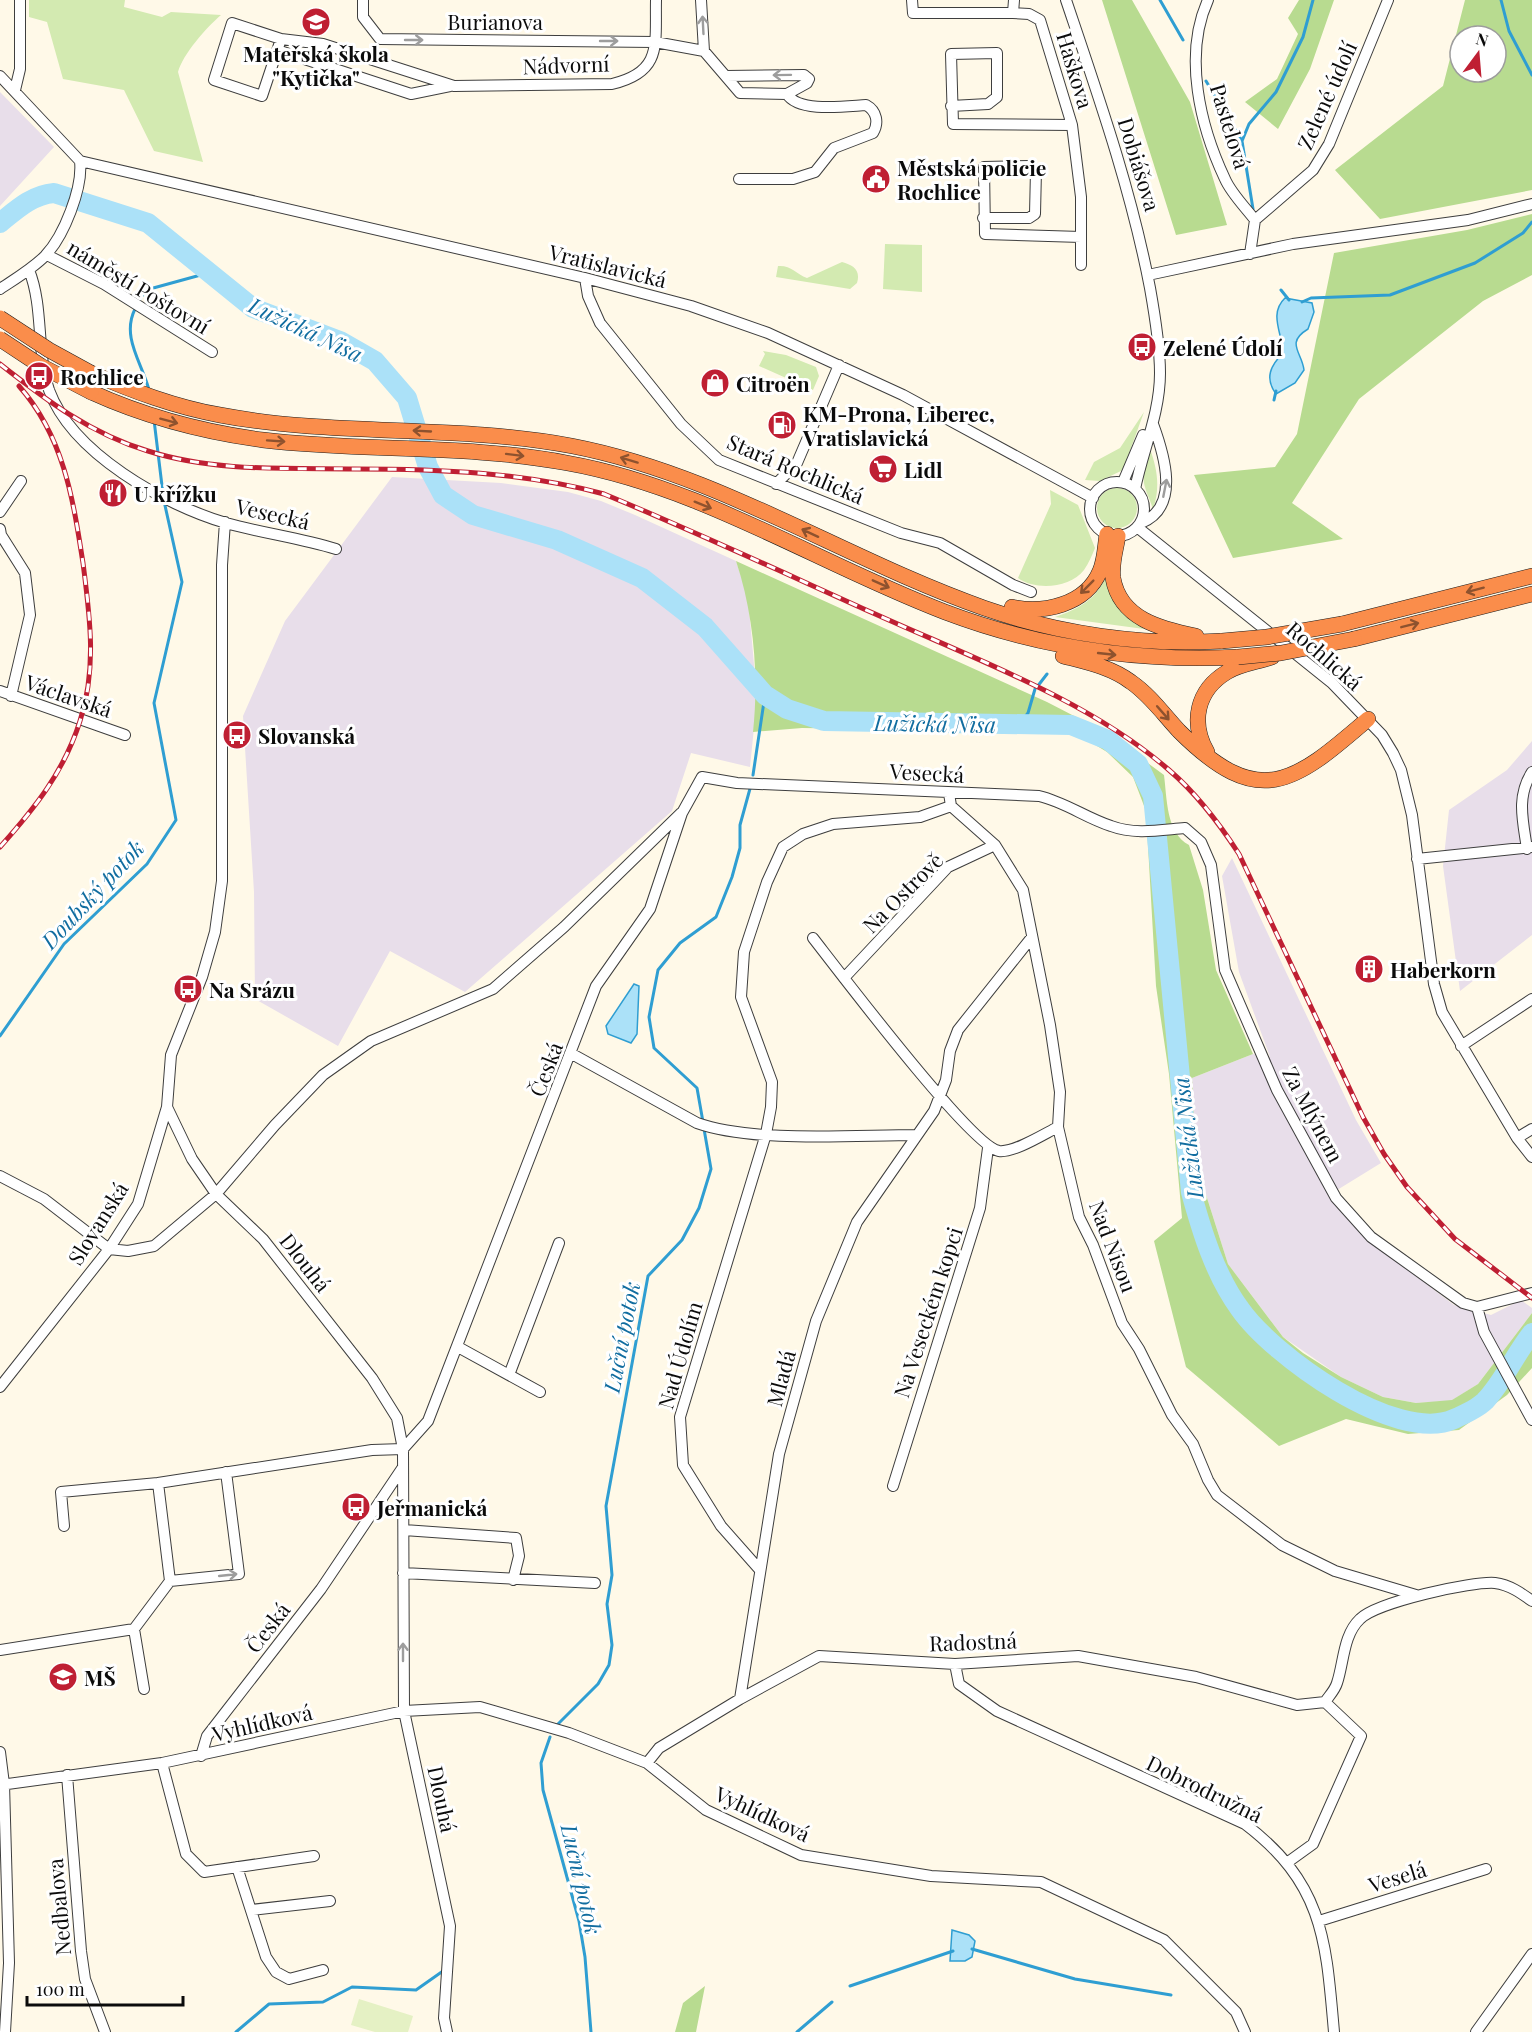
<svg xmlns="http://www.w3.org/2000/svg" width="1532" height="2032" font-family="'Playfair Display',serif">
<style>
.industrial{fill:#e8deea}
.green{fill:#d3eab1}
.forest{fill:#b8db90;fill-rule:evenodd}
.pitch{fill:#e5f1c4}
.water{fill:#abe1f8;stroke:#2f9ed2;stroke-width:1.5}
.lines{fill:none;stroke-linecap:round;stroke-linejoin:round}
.stream{stroke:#2f9ed2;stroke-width:3}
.river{stroke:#abe1f8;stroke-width:20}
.minor-casing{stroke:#3e3e3e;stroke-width:12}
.highway-casing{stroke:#1c1c1c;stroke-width:16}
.minor{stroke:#fff;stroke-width:10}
.highway{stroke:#fa8d4b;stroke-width:15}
.rail-casing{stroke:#bf1f33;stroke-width:5}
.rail{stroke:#fff;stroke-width:3;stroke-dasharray:9;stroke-linecap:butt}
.highway-bridge-casing{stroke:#1c1c1c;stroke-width:16;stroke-linecap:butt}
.highway-bridge{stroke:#fa8d4b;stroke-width:15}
.oneway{stroke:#9d9d9d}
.oneway2{stroke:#8e522e}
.labels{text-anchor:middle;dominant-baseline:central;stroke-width:6;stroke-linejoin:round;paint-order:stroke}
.street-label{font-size:21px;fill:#0b0b0b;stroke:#fff}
.poi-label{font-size:21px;font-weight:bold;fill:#0b0b0b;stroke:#fff;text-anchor:start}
.water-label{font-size:22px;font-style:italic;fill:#116da0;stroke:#fff}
</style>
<rect width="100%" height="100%" fill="#fff9e8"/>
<path class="industrial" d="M0 92 54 147 0 206Z
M392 477 501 483 568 492 601 501 635 515 736 561 748 597 757 698 750 767 691 753 672 811 465 992 390 951 338 1046 255 999 254 892 243 716 285 621Z
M1532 741V935L1460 991 1443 866 1449 810 1507 770Z
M1232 858 1356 1120 1381 1163 1329 1195 1362 1235 1454 1305 1491 1315 1521 1300 1532 1308V1313L1478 1384 1451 1401 1416 1403 1383 1397 1341 1377 1283 1337 1228 1264 1201 1179 1194 1122 1192 1078 1253 1054 1270 1057 1239 972 1222 876Z"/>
<path class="green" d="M29 0H125L124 7 162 17 171 12 221 15C206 28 183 54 178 72L203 162 154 151 124 90 63 79 47 22 29 17Z
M885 244 922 245V292L883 289Z
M842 262C853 265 861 270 857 283L850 289 776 277 778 266C791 265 796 274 807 278Z
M763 351 786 355 816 367 819 376 813 390 759 366 765 354Z
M1144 412 1123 470 1100 481 1085 480 1094 462 1120 448Z
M1150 449C1158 471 1160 488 1153 510 1151 501 1147 495 1145 487 1141 475 1147 461 1150 449Z
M1097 508a20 20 0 1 1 40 0a20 20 0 1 1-40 0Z
M1050 490 1078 505 1095 548C1092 555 1089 563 1084 570 1070 588 1036 591 1018 578L1051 504Z
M1105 579 1124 613 1144 629 1055 617C1078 609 1094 601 1105 579Z"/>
<path class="forest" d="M1102 0H1132L1190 102 1227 225 1176 235Z
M1299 0H1334L1310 69 1278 129 1245 102 1277 79 1298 34 1288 18Z
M1465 0H1532V190L1380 219 1335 170 1443 86ZM1460 36H1496V72H1460Z
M1532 214V275L1483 301 1359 399 1292 503 1343 539 1233 558 1194 475 1275 467 1297 434 1334 253 1467 230Z
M736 561 1047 702 1107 733 1164 775C1167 798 1166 833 1189 845L1203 890 1216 970 1253 1054 1192 1078 1194 1122 1201 1179 1228 1264 1283 1337 1303 1353 1341 1377 1383 1397 1416 1403 1452 1400 1478 1384 1532 1313V1368L1507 1395 1459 1430 1408 1434 1346 1419 1279 1446 1186 1367 1154 1241 1182 1218 1169 1074 1156 986 1146 811 1133 777 1107 752 1074 732 802 728 753 732C759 676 754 615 736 561Z
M705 1986 696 2032H675L683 2003Z"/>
<path class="pitch" d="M359 1999 413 2016 408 2032H375L351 2025Z"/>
<path class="water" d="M1285 298 1312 303 1314 312 1308 329C1285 343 1302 352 1304 370L1295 383 1276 394C1264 378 1271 365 1283 353 1283 335 1268 314 1285 298Z
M634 984 639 986 637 1034 631 1043 608 1034 606 1026Z
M952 1930 969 1935 975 1941 972 1957 965 1961H950Z"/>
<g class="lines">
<path class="stream" d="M1160 0 1183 40
M1501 0 1509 31 1532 75
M1206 81 1242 141
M1253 209 1242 141 1249 124 1276 92 1303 37 1313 0
M1281 290 1289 300
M138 302 146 290 208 273
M1302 302 1311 298 1390 295 1475 263 1523 233 1532 222
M135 309C121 337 142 363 149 390
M1274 400 1276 391
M154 420 163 494
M1037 687 1047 674
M1020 723 1028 713 1035 689
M753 775 765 695
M0 1036 64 944 147 864 176 820 154 703 182 582 164 501
M703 1122 697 1088 654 1048 649 1017 658 970 680 943 716 917 732 877 740 848V825L751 785
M555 1727 598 1684 609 1665 612 1645 607 1604 612 1575 606 1506 648 1276 682 1240 699 1208 711 1169 704 1129
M550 1737 541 1763 543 1790 579 1921 585 1957 591 2032
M972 1949 1075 1979 1171 1995
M850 1986 953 1951
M236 2032 269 2004 323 2002 352 1987 416 1990 443 1971
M797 2032 832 2002"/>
<path class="river" d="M0 223C17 209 32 195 54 193L148 223 253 308 340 341 375 361 407 398 428 467 443 495 473 515 557 540 642 578 705 627 765 695 787 709 824 721 1071 725 1108 740 1138 764 1153 796 1191 1192C1202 1232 1215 1275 1240 1309 1272 1355 1396 1445 1454 1419 1463 1415 1478 1408 1485 1401 1504 1381 1515 1354 1532 1333"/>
<g class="minor-casing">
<path id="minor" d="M363 0V17L380 39 655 42 704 51 740 93 787 94 807 83 809 79 804 75 726 76
M701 0 704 51
M912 0 913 13H1013
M1066 0C1098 95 1131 189 1150 288 1155 316 1160 345 1160 373 1160 413 1143 450 1135 489
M1208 0C1183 55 1200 126 1225 179 1231 193 1245 207 1255 220
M281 39 262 96 214 80 232 23 281 39 323 44 454 86 612 84C663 72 655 44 656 0
M277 50 411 94 450 86
M0 76 80 161
M15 90 20 69V0
M951 106 988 104 997 97V53L951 54 953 124 1072 125
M80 161 585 278 691 306 768 333 903 395 1093 498
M739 179H793L815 172 834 148 873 133C879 123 877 111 866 105 847 106 798 113 787 94
M983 218H1029L1035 214 1036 170 1029 166 984 167 985 234 1081 237V197L1072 125 1040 20 1029 14 1013 13 1014 0
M1250 254 1255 220 1313 170 1329 144 1388 0
M47 255 104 284 212 352
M1081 265V237
M29 270C44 308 36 351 49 390 72 453 164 505 226 523 262 533 300 538 336 549
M1148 275 1293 244 1468 220 1532 204
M585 278 588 296 600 323 681 424 719 460 901 533 940 543 1013 585 1031 592
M0 289C15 279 32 269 45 256 64 236 83 188 80 161
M1123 482 1143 435
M1090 509a27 27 0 1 1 54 0a27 27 0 1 1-54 0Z
M776 484 797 463 839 365
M0 512 21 481
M1141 523C1181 507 1164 454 1153 424
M1137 527 1332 683 1382 735 1393 753 1401 770 1412 815 1434 984 1442 1012 1517 1138 1532 1157
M0 529 1 535 25 573 30 615 11 696
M0 691 125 735
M949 793 951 806 995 845 1023 890 1050 1025 1060 1092 1058 1127 1079 1217 1093 1245 1122 1323 1139 1349 1172 1415 1193 1444 1208 1480 1217 1495 1282 1545 1335 1571 1416 1595
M1527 849C1523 821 1516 797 1532 772
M1417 859 1532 847
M813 938C838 970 971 1146 999 1151 1014 1153 1044 1134 1058 1127
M844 978 948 867 995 845
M1461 1046 1532 999
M572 1054 697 1123C754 1143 853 1135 916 1135
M167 1107 192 1159 216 1194 263 1239 372 1378 397 1418 403 1449 404 1711 450 1926 444 2018 447 2032
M1517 1138 1532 1129
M0 1176 44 1199 109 1249
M109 1249 128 1251 154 1246 216 1194 275 1125 323 1075 371 1041 493 989 564 927 681 813
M1477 1307 1484 1332 1532 1420
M458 1347 540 1392
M509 1375 559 1243
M0 1387 109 1249 138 1204 167 1107 171 1055 202 977 215 932 222 881V565L225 522
M403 1449 428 1421 596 986 650 909 682 813 702 777 737 783 1039 796C1065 802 1086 818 1111 826 1135 835 1160 830 1185 828L1201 842 1211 865 1225 970 1277 1090 1336 1198 1371 1237 1463 1303 1477 1307 1532 1293
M893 1486 980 1208 988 1148
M64 1526 61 1492 158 1483
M404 1530 516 1538 519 1556 513 1580
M759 1569 721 1526 683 1465 680 1417 766 1134 771 1107 772 1082 741 997 744 952 767 882 783 847 803 834 833 824 920 817 951 806
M403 1573 595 1583
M170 1581 239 1574 226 1472
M134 1629 144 1689
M0 1650 134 1629 170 1581 158 1483 372 1450 403 1449
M955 1664 959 1684 997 1711 1245 1824C1324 1884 1326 1941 1334 2032
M740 1699 779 1454 816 1321 857 1222 934 1111 946 1080 950 1051 958 1030 1032 937
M1325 1702C1329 1696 1335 1690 1337 1683 1344 1662 1343 1635 1360 1619 1377 1602 1472 1581 1495 1583 1510 1585 1521 1593 1532 1601
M0 1752 4 1784 9 1963 5 2032
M201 1756 207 1736 321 1589 403 1467
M162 1763 186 1854 204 1872 314 1856
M647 1763 659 1748 740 1699 819 1656 955 1664 1078 1656 1196 1677 1297 1705 1325 1702
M67 1775 81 1951 85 1979 105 2032
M0 1785 162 1763 404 1711 480 1707 569 1733 647 1763 706 1810 801 1855 931 1876 1041 1882 1164 1940 1236 2012 1245 2032
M1288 1862 1313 1844 1361 1736 1325 1702
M237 1867 266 1957 276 1972 289 1979 323 1970
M251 1910 330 1901
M1319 1921 1486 1869
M1476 2032 1532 1954"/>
</g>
<g class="highway-casing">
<path id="highway" d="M91 373C133 391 175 407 220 415 336 437 456 424 572 446 718 474 845 559 984 608 1059 634 1142 646 1222 641
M91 392C146 417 203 432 263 440 364 452 467 444 567 463 702 487 819 564 945 612 1040 648 1136 662 1238 657
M1118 536C1116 549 1111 564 1113 578 1120 619 1161 629 1196 636
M1012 607C1043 614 1086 605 1100 571 1105 560 1105 546 1107 534
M1342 624 1532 576
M1354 639 1532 594
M1063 656C1086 662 1111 667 1131 682 1150 695 1164 715 1179 731 1259 811 1293 784 1368 719
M1207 752C1190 722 1197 690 1227 672 1240 664 1258 662 1272 657"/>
</g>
<use href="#minor" class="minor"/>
<use href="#highway" class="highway"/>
<g class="rail-casing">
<path id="rail" d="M0 364C46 400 91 434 148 451 214 472 287 468 355 469 438 469 523 472 604 494 694 531 784 573 873 613 970 657 1089 700 1169 770 1197 794 1219 823 1239 854L1363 1117 1384 1154 1407 1187 1455 1239 1532 1298
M0 847C34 809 64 772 80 721 97 669 90 617 83 563 73 499 64 437 19 386"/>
</g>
<use href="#rail" class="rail"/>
<g class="highway-bridge-casing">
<path id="highway-bridge" d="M0 318 49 350 91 373
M0 339 41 366 91 392
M1222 641 1267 637 1342 624
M1238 657 1281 653 1354 639"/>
</g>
<use href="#highway-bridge" class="highway-bridge"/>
</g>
<defs><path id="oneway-shaft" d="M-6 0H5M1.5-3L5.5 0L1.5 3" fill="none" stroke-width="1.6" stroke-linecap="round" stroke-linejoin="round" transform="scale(1.5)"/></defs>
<g class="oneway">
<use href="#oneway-shaft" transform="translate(703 25) rotate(-93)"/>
<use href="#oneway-shaft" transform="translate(414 40)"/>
<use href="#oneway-shaft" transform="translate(609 41)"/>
<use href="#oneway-shaft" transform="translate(782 75) rotate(179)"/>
<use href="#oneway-shaft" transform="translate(1165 488) rotate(-79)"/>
<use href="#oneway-shaft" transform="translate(228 1575) rotate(-6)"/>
<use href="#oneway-shaft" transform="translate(403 1652) rotate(-90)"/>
</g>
<g class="oneway2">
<use href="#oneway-shaft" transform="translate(169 421) rotate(15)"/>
<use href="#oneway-shaft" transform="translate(422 431) rotate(-177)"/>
<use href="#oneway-shaft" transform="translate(276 441) rotate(4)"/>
<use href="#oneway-shaft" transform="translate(515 455) rotate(7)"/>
<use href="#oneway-shaft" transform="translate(629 460) rotate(-163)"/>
<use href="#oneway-shaft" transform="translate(703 505) rotate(22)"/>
<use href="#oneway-shaft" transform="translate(810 533) rotate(-155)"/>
<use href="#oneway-shaft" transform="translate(881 584) rotate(24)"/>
<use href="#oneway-shaft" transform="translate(1087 587) rotate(135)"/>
<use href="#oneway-shaft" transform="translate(1475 590) rotate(165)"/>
<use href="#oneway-shaft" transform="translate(1410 625) rotate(-14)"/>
<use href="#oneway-shaft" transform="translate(1107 654) rotate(6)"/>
<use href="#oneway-shaft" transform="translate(1163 713) rotate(49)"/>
</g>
<defs>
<g id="school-disc" transform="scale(1.5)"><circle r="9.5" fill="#bf1f33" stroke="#fff"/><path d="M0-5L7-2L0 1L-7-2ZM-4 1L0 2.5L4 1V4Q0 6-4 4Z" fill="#fff"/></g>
<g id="civic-disc" transform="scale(1.5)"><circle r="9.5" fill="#bf1f33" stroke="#fff"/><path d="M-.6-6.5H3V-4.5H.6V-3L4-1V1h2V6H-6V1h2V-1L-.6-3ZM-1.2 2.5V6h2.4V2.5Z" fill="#fff"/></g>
<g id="bus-disc" transform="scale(1.5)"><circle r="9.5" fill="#bf1f33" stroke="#fff"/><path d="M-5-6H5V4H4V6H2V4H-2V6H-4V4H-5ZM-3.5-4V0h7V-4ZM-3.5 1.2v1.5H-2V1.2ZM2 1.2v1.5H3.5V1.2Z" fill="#fff"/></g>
<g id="shop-disc" transform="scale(1.5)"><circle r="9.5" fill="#bf1f33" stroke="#fff"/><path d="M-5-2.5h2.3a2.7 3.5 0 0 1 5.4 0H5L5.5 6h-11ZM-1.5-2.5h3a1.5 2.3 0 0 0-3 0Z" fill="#fff"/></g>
<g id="fuel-disc" transform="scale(1.5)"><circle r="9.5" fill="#bf1f33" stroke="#fff"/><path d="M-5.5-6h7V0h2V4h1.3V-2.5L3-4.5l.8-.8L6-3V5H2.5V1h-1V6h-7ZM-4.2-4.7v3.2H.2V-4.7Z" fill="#fff"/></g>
<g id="supermarket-disc" transform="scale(1.5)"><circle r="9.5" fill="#bf1f33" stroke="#fff"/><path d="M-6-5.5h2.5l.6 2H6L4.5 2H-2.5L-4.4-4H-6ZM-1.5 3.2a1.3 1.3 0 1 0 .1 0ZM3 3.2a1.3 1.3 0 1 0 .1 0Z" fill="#fff"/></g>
<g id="restaurant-disc" transform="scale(1.5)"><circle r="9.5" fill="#bf1f33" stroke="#fff"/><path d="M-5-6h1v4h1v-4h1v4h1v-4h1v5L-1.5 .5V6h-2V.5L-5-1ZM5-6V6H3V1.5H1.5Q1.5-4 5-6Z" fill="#fff"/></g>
<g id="building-disc" transform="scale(1.5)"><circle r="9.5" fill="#bf1f33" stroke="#fff"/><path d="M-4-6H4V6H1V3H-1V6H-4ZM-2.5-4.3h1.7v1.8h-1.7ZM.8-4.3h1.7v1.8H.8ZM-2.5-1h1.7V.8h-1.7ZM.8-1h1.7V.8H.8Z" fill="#fff"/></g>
</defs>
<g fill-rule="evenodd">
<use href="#school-disc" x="316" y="22"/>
<use href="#civic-disc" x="876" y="179"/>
<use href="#bus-disc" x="1142" y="347"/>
<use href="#bus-disc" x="39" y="376"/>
<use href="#shop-disc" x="715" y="383"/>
<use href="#fuel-disc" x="782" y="425"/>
<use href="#supermarket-disc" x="883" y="469"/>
<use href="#restaurant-disc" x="113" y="493"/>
<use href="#bus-disc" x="237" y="735"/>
<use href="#building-disc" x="1369" y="969"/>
<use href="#bus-disc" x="188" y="989"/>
<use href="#bus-disc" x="356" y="1507"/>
<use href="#school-disc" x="63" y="1677"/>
</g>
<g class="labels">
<g class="street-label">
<text x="495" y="21">Burianova</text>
<text transform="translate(566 64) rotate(-2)">Nádvorní</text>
<text transform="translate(1076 70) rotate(73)">Haškova</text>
<text transform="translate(1326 95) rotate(-66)">Zelené údolí</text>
<text transform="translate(1231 126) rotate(73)">Pastelová</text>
<text transform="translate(1140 164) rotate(73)">Dobiášova</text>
<text transform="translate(608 265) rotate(14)">Vratislavická</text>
<text transform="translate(139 286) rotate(31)">náměstí Poštovní</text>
<text transform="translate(796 468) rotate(23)">Stará Rochlická</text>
<text transform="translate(273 513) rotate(13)">Vesecká</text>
<text transform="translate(1325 655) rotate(41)">Rochlická</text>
<text transform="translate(69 695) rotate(19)">Václavská</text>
<text transform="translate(927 772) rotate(3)">Vesecká</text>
<text transform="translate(902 892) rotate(-45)">Na Ostrově</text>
<text transform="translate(545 1069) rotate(-69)">Česká</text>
<text transform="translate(1314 1114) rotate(62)">Za Mlýnem</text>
<text transform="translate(97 1223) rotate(-58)">Slovanská</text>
<text transform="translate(1114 1246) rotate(69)">Nad Nisou</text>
<text transform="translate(306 1262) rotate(52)">Dlouhá</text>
<text transform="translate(927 1312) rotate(-72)">Na Veseckém kopci</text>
<text transform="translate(679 1355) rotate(-74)">Nad Údolím</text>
<text transform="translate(780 1378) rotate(-75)">Mladá</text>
<text transform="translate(267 1627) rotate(-52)">Česká</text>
<text transform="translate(973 1641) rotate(-2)">Radostná</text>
<text transform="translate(262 1722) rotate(-13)">Vyhlídková</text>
<text transform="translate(1205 1788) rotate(26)">Dobrodružná</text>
<text transform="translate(443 1799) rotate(78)">Dlouhá</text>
<text transform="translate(763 1813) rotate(25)">Vyhlídková</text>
<text transform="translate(1397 1876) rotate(-17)">Veselá</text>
<text transform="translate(58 1907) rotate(-95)">Nedbalova</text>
</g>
<g class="poi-label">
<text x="316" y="53" text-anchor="middle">Mateřská škola<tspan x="316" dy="24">"Kytička"</tspan></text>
<text x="897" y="167">Městská policie<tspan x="897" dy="24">Rochlice</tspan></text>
<text x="1163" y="347">Zelené Údolí</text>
<text x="60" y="376">Rochlice</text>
<text x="736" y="383">Citroën</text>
<text x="803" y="413">KM-Prona, Liberec,<tspan x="803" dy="24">Vratislavická</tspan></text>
<text x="904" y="469">Lidl</text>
<text x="134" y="493">U křížku</text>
<text x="258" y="735">Slovanská</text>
<text x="1390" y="969">Haberkorn</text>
<text x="209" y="989">Na Srázu</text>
<text x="377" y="1507">Jeřmanická</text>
<text x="84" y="1677">MŠ</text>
</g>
<g class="water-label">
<text transform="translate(306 329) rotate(25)">Lužická Nisa</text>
<text transform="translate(935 723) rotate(1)">Lužická Nisa</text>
<text transform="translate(92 894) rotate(-47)">Doubský potok</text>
<text transform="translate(1187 1138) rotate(-97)">Lužická Nisa</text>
<text transform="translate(621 1337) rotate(-79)">Luční potok</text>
<text transform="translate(582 1879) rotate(77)">Luční potok</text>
</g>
</g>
<g transform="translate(1478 54) rotate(16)"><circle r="28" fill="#ffffff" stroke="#9d9d9d" stroke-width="1.5"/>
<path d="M0-4.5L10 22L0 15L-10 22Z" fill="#bf1f33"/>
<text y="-9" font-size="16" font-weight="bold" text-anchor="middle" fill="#0b0b0b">N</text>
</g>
<path d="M27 1996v9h156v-9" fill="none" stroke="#0b0b0b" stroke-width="3"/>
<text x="36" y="1996" font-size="18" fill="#0b0b0b" stroke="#ffffff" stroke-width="4.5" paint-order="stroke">100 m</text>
</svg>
